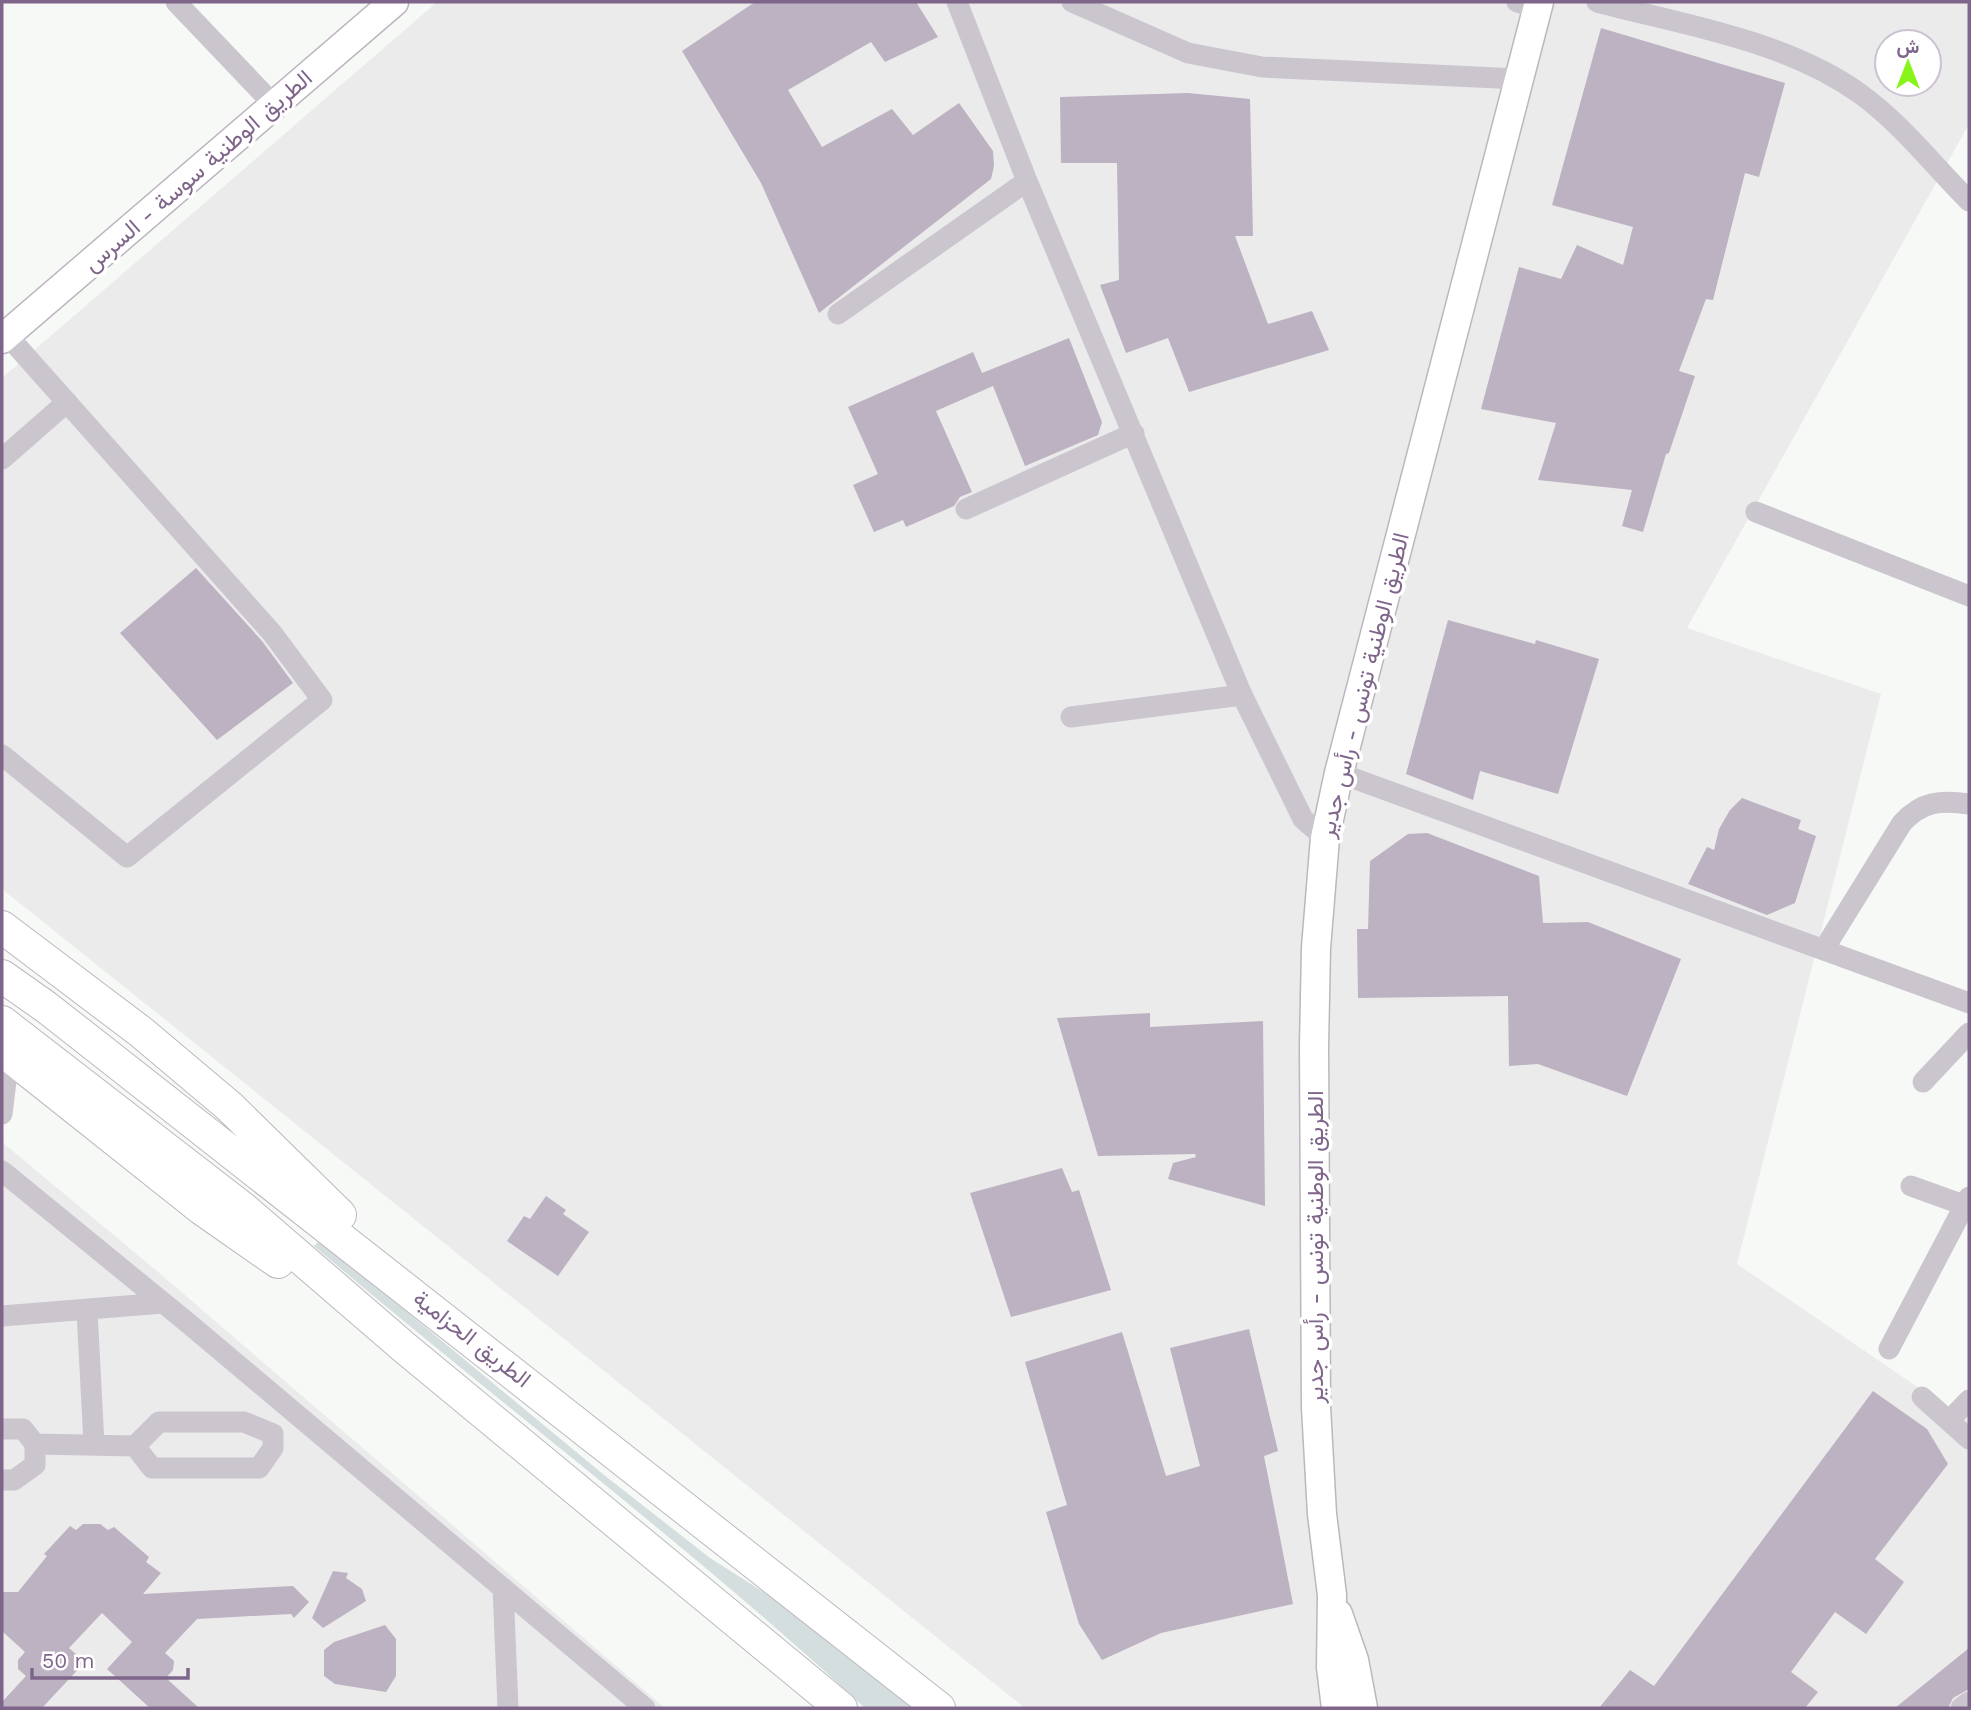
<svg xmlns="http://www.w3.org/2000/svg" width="1971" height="1710" font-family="'Work Sans',Vazirmatn,sans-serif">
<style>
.built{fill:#ebebec;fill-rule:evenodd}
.green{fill:#d4dede}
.building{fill:#bcb2c1}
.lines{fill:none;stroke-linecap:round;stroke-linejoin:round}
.major-casing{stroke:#bdb6c0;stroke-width:31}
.highway-casing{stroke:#bdb8c0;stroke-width:34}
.minor{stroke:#cbc6ce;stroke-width:21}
.major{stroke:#fff;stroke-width:28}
.highway{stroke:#fff;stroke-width:32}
.labels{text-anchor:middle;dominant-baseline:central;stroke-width:7;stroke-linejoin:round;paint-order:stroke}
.street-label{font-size:23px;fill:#7f658a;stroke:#fff}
</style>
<rect width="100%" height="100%" fill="#f6f9f6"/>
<path class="built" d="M437 2H1969V124L1687 628 1881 694 1737 1264 1969 1422V1708H1025L2 889V378ZM1887 42H1929V84H1887Z
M2 1142 157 1271 665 1708H2Z"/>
<path class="green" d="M320 1240 604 1475 710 1558 776 1600 912 1708H865C689 1545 497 1402 314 1246Z"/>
<path class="building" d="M755 2H916L938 37 885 62 871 42 788 90 822 147 892 109 913 135 959 103 993 151 994 166 991 179 819 313 761 183 682 51Z
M1601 28 1785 83 1759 177 1745 173 1713 300 1706 299 1679 371 1695 376 1669 453 1666 454 1643 532 1622 526 1632 490 1538 480 1556 423 1481 409 1519 267 1561 279 1577 245 1623 265 1633 227 1552 205Z
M1188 93 1250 99 1253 236H1235L1268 324 1312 311 1329 350 1189 392 1168 338 1126 353 1100 285 1119 280 1117 163H1061L1060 97Z
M1069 338 1102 422 1098 435 1025 466 993 386 936 411 972 492 960 497 954 506 906 527 903 520 874 532 853 485 878 474 848 407 973 352 982 373Z
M196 568 262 641 293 683 217 740 120 633Z
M1448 620 1535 644 1536 640 1599 659 1558 794 1480 771 1473 800 1406 774Z
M1742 798 1801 820 1798 829 1816 836 1795 903 1767 915 1688 884 1707 847 1714 850 1719 829 1730 810Z
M1427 833 1539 876 1543 923 1588 922 1681 959 1627 1096 1538 1064 1509 1066 1508 996 1358 998 1357 929H1368L1370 861 1408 834Z
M1150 1013V1027L1263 1021 1265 1206 1168 1179 1173 1163 1196 1157 1195 1154 1098 1156 1057 1018Z
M1062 1168 1072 1192 1079 1190 1111 1290 1011 1317 970 1193Z
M546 1196 566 1210 563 1214 589 1232 558 1276 507 1241 524 1216 530 1219Z
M1249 1329 1278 1451 1264 1456 1293 1604 1161 1633 1102 1660 1079 1624 1046 1512 1067 1505 1025 1362 1122 1332 1166 1476 1200 1466 1170 1348Z
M1873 1391 1927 1429 1948 1464 1875 1559 1904 1582 1866 1634 1835 1612 1791 1672 1818 1692 1805 1708H1599L1630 1670 1654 1686Z
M83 1524H100L108 1530 114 1527 149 1557 146 1562 161 1573 143 1594 293 1586 309 1602 294 1618 291 1614 197 1619 165 1653 174 1661 173 1670 166 1678 199 1708H150L107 1669 132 1642 102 1613 69 1648 85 1662 42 1708H2V1702L26 1676 18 1669V1660L25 1652 2 1631V1592H18L47 1556 44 1554 70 1526 76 1530Z
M333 1571 348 1573 346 1578 362 1589 366 1601 323 1628 312 1618Z
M385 1625 396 1639V1676L386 1692 335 1684 324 1676V1650L334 1642Z
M1969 1648V1689L1953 1698 1948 1708H1895Z"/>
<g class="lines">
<g class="major-casing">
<path id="major" d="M2 339 394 2
M1338 1614 1354 1660 1363 1708
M1336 1708 1331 1667 1332 1595 1322 1514 1316 1407 1314 1046 1316 948 1325 838 1339 773 1539 2"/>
</g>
<g class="highway-casing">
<path id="highway" d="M2 927 141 1032 230 1107 340 1215
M2 976 46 1007 939 1708
M2 1022 245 1210 405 1348 841 1708
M2 1050 202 1209 278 1262"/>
</g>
<path class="minor" d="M176 2 274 105
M957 2 1027 181 1242 695 1303 819 1325 838
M1072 2 1188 53 1262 67 1519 79
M1517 2 1537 8
M1597 2C1684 25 1784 40 1859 93 1901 123 1933 165 1969 201
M838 314 1027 181
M2 459 67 402
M966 509 1134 433
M1756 512 1969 596
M1071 717 1242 695
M2 755 127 857 322 700 272 633 7 335
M1339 773 1969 1003
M1824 949 1902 823C1922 801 1941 800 1969 804
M1923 1082 1969 1033
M2 1114 7 1073 15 1060
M2 1171 188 1323 645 1708
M1911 1186 1969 1207
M87 1311 94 1444
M2 1316 163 1303
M1889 1349 1969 1197
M1922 1397 1969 1439
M1949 1421 1969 1400
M2 1429H23L35 1444V1465L14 1480H2
M35 1444 135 1446 159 1422H244L273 1434V1448L259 1468H152L135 1446
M503 1588 508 1708
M1961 1708 1969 1702"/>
<use href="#major" class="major"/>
<use href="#highway" class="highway"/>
</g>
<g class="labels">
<g class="street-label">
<text transform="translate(198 171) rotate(-41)">الطريق الوطنية سوسة - السرس</text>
<text transform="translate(1364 685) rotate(-76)">الطريق الوطنية تونس - رأس جدير</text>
<text transform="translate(1315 1247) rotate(-90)">الطريق الوطنية تونس - رأس جدير</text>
<text transform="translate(472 1339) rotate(38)">الطريق الحزامية</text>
</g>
</g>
<rect width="1971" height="1710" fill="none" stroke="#7f658a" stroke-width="7"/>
<g transform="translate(1908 63)"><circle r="33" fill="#ffffff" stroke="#ccc1d0" stroke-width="2"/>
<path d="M0-5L12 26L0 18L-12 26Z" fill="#89f41a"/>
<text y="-10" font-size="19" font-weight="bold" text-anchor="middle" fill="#7f658a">ش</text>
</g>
<path d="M32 1668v10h156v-10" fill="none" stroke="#7f658a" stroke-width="3.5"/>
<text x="42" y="1668" font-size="21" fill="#7f658a" stroke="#ffffff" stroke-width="5" paint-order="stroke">50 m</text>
</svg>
